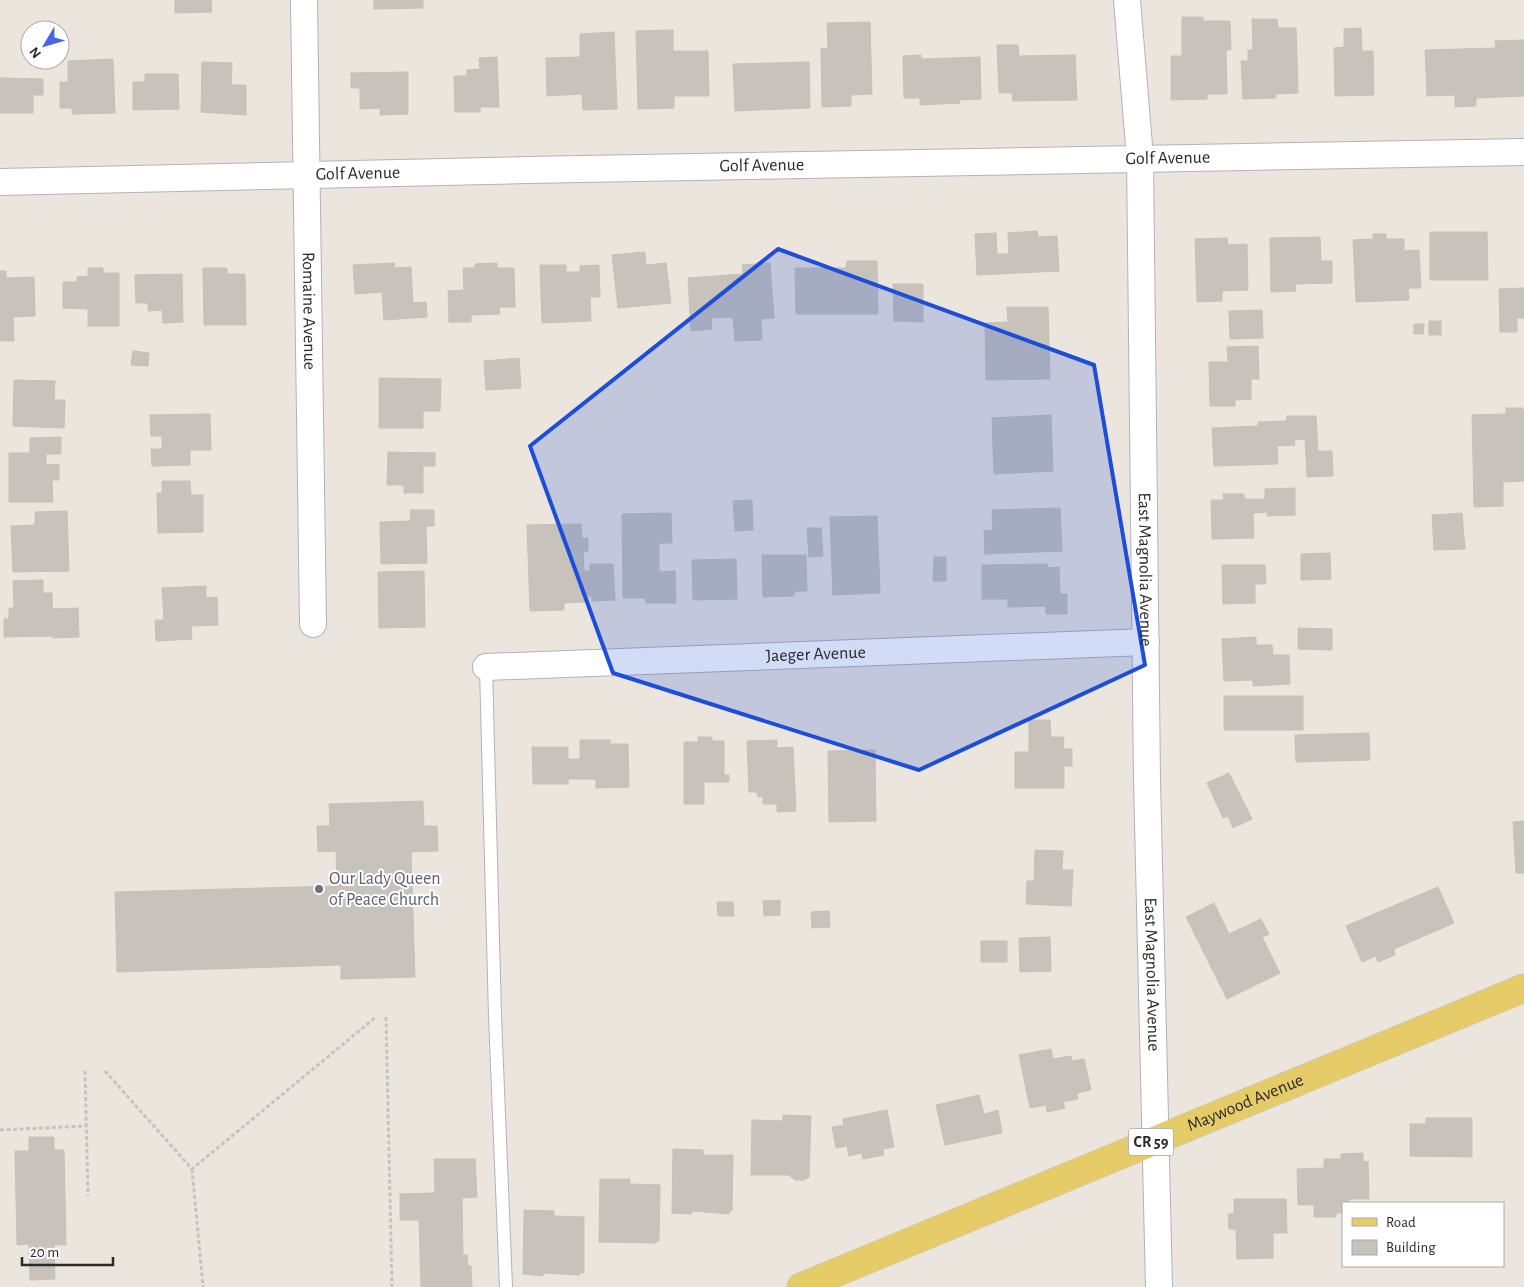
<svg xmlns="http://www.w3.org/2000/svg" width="1524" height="1287" font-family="'Alegreya Sans',sans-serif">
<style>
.building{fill:#c7c3bc;stroke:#c6c1b7}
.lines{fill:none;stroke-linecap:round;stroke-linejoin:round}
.lane-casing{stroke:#b0b3bd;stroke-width:14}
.street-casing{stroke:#b0b3bd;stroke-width:28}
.primary-casing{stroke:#c3c3c3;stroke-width:29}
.path{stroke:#c3c3c3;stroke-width:3;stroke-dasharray:4 2.5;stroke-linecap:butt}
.lane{stroke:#fff;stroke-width:12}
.street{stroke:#fff;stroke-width:26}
.primary{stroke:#e5cc68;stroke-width:28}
.marked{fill:#1d4ed8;fill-opacity:0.2;stroke:#1d4ed8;stroke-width:4;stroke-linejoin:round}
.worship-dot{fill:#6b7280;stroke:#fff;stroke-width:2}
.labels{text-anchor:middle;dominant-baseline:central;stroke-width:4;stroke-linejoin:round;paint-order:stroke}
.shield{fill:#fff;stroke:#6a6a6a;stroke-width:1}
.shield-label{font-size:16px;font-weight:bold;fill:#2a2a2a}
.street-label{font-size:18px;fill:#2a2a2a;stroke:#fff}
.worship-label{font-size:18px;fill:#5b616d;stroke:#fff;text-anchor:start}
</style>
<rect width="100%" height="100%" fill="#ebe5dd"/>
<path class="building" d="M175 0H211L212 12 175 13Z
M374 0H423V8L374 9Z
M1182 17H1203V21H1230L1231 50H1226L1227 94H1207V99L1171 100V56H1182Z
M1252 19H1277L1278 28H1296L1298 93 1276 94V98L1243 99 1241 61H1248V50H1253Z
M870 22 872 94 851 95V106L822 107 821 49 828 48 827 23Z
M1361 28 1362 51H1373L1374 95 1335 96 1334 48 1344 47V29Z
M673 30V51H708L709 96H674V108L638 109 636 31Z
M614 32 617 109 583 110 582 94 547 96 546 58 580 57V34Z
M1524 40V96L1476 98V106L1455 107V95L1427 96 1425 50 1496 48 1495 41Z
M997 45H1018L1019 56 1075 55 1077 100 1013 101 1012 93H999Z
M921 55V59L980 57 981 99 959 100 960 103 920 105V98H904L903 56Z
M497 57 499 107H480V112H455L454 76H467V70L480 69 479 58Z
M113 59 115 113 72 114V108H60V82H68V61Z
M202 62 232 63 231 85H246V115L201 112Z
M809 62 810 108 735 111 733 64Z
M408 72V114L380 115V108L360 109V88H351V73Z
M145 74H178L179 109 133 110V82H145Z
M0 78 43 79V95H33V113H0Z
M1037 231 1038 237 1057 236 1059 271 977 275 975 234 996 233 997 254H1009L1008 233Z
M1430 232H1487L1488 280H1430Z
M1373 234H1386V239H1404V251L1419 250 1421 288H1408L1409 300 1356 302 1353 240 1373 239Z
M1320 237 1321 261H1332V283L1295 284 1296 291 1271 292 1270 238Z
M1227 238 1228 245 1247 244 1248 290 1222 291V301L1197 302 1195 239Z
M645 252 646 265 666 263 671 303 618 308 612 255Z
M847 261H877L878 314H796L795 268H846Z
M394 263 395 268 411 267 413 303 426 302 427 317 384 320 382 292 355 294 353 265Z
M497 263V268H514L515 307H499L500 314 471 315V322H449L448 291 464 290 463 268H475V264Z
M770 263 774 318 761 319 762 340 735 341 733 317 711 318 712 329 691 331 688 278 743 274 742 265Z
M540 265H566V272H580V266L599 265 600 297H590L591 321 542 323Z
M88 268H103V273H119V326H88V309L63 308V282H77V277L88 276Z
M203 268H227V274H245L246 325H204Z
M0 271H6V278L34 277 35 316 13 317 14 341H0Z
M182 274 183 322 163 323 162 310 148 311V303H136L135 275Z
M893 284H923V322L894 321Z
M1524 288V318H1517V332H1500L1499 289Z
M1007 307H1048L1050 379 986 380 985 323 1008 322Z
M1262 310 1263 338 1230 339 1229 311Z
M1429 321H1441V335H1429Z
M1414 324H1424L1423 334H1414Z
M1258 346 1259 379H1251V399L1235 400V406H1210L1209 362H1228L1227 347Z
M133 351 149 353 148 366 131 365Z
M519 358 521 388 486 390 484 361Z
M379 378 441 379 440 411H423V428H379Z
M14 380 55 381 54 400H65L64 428 13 426Z
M1506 408H1522L1524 411V481L1503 482V506L1474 507 1472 415 1506 414Z
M210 414 211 450H190V465L152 466 151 449H162V436H151L150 415Z
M1051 415 1053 471 994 474 992 418Z
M1287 416H1316L1318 451H1332L1333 476 1307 477 1305 439 1294 440 1295 445 1277 446 1278 464 1214 466 1212 428 1258 426V422L1286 421Z
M61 437V454H46V465L59 464V480H52L53 502H9V453H30V438Z
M388 452 435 453V466H423V493H404V485H387Z
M162 481H190L191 495H203V532L158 533 157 493H162Z
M1295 488V515L1267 516 1268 512 1253 513 1254 538 1212 539 1211 500H1224L1223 494H1244V499H1265V489Z
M752 500 753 530 735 531 733 501Z
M1060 508 1062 551 985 554 984 531 993 530 992 510Z
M410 510H434V526H426L427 563 381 564 380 522 411 521Z
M67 511 69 571 13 572 11 526 35 525V512Z
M671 513 672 543H659V572L675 571 676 603H646L645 598H623L622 514Z
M1462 513 1465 549 1434 550 1432 515Z
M877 516 880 593 833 595 830 517Z
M581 524 582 538H588V551H583L584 571H590V564H613L615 600 592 601V596H584L585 602 564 603V610L530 611 527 525Z
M807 528H821L823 556 809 557Z
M1330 553 1331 579 1301 580V554Z
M762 555H806L807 591H795L794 596 763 597Z
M934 557H946V581H933Z
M736 559 737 599 693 600 692 560Z
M1047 564 1048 568 1059 567 1060 594H1067V614H1046V606L1008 607V599H982V565Z
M1222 565H1265L1266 584H1255V603L1223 604Z
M424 571 425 627 379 628 378 572Z
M43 580V593H52L53 636 4 637V619H9V608H14L13 581Z
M206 586V598L217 597 218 625 191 626 192 639 156 641 155 620H164L162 588Z
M78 608 79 637 53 638V609Z
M1298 628 1332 629V650L1298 649Z
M1256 637V645H1272L1273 655H1289L1290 684 1253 686V680L1224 681 1222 639Z
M1224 696H1303V730H1224Z
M1029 720H1050L1051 737H1064L1063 749H1072V766H1064V788H1015V752H1029Z
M1369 733 1370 760 1296 762 1295 735Z
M698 737H712V741H724V775H729V782H704V804H684V742H698Z
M580 740H610V744H628L629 787 596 788V779H568V784H533L532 747H568V759H580Z
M777 740V748L793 747 796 811 777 812V804H763V796L758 797 757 792H749L747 741Z
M875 750 876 821 829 822 828 751Z
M1229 773 1252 819 1233 828 1228 816 1223 818 1207 783Z
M423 801 424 826H437L438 851 411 852 415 977 341 979V965L117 972 115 892 337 886 336 851 318 852 317 826H330L329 804Z
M1524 821V873H1516L1513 822Z
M1035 850 1063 851 1062 870H1073L1071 906 1026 904 1027 881H1034Z
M1438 887 1454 923 1394 949 1395 955 1378 962 1376 956 1362 962 1346 926Z
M780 900V915L764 916 763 901Z
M717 902H733L734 916H718Z
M1214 903 1229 934 1261 919 1269 934 1262 937 1280 973 1227 999 1186 917Z
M829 911 830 927 812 928 811 912Z
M1050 937 1051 971 1020 972 1019 938Z
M981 941H1007V962H981Z
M1051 1049 1053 1059 1071 1056 1072 1061 1084 1059 1091 1090 1077 1093 1078 1099 1063 1102 1065 1108 1047 1112 1046 1105 1030 1108 1019 1055Z
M979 1095 984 1114 998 1110 1002 1133 945 1145 936 1105Z
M887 1110 894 1147 883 1149 884 1155 863 1159 862 1153 849 1156 847 1146 836 1148 832 1127 844 1125 843 1119Z
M783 1115 811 1116 809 1177 803 1180H795L789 1175H751L752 1120 783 1121Z
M1426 1118H1472V1157L1410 1156V1124H1426Z
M29 1137H54V1150H64L66 1245H54L55 1279 30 1280 29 1244 17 1245 15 1151H29Z
M673 1149 703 1150V1155H733L732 1211H729V1214L692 1211V1214L672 1213Z
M1363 1153V1162L1368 1161 1369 1199H1349V1203H1343V1213H1336V1217H1314V1205H1298L1297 1169 1324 1168V1159H1341V1154Z
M434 1159H475L477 1197 462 1198 463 1255H467L468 1266H471L472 1287H421L419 1220H400V1194L435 1193Z
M600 1179H630V1184L660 1185 659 1241H656V1243L599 1242Z
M1234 1199H1286L1287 1233H1273V1258L1237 1259 1236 1229H1229L1228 1214H1234Z
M524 1210 554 1211V1216L584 1217V1273L580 1272V1275L543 1273V1276L523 1274Z"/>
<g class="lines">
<g class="lane-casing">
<path id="lane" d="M486 667 495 1016 506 1287"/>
</g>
<g class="street-casing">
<g id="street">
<path id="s1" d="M304 0 313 624"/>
<path id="s2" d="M1127 0 1140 158 1147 780 1159 1287"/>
<path id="s3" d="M0 182 527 170 1524 152"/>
<path id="s4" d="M486 667 1146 642"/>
</g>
</g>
<g class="primary-casing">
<g id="primary">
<path id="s5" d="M801 1287 1524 988"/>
</g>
</g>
<path class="path" d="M386 1017 392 1287
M85 1071 88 1196
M105 1071 192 1169 376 1017
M0 1130 86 1126
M192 1169 203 1287"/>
<use href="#lane" class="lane"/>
<use href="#street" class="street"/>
<use href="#primary" class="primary"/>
</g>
<path class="marked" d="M778 249 1094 365 1145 665 919 770 613 673 530 446Z"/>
<circle class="worship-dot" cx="319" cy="889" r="5"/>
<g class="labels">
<rect class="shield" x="1128.5" y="1128.5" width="45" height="27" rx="4"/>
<g class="shield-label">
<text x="1151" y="1142">CR 59</text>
</g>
<g class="street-label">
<text stroke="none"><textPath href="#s3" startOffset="1168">Golf Avenue</textPath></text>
<text stroke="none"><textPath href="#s3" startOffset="762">Golf Avenue</textPath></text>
<text stroke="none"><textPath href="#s3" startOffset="358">Golf Avenue</textPath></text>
<text stroke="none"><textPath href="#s1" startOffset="311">Romaine Avenue</textPath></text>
<text stroke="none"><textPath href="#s2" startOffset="570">East Magnolia Avenue</textPath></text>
<text stroke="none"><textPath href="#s4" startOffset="330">Jaeger Avenue</textPath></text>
<text stroke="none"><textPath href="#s2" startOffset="975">East Magnolia Avenue</textPath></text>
<text stroke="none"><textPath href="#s5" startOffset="481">Maywood Avenue</textPath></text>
</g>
<g class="worship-label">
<text x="329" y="879">Our Lady Queen<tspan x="329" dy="21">of Peace Church</tspan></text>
</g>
</g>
<rect x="1342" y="1202" width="162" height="65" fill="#ffffff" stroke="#aaaaaa"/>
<rect x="1352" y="1218" width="25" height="8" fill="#e5cc68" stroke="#aaaaaa"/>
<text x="1386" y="1227" font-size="15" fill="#2a2a2a">Road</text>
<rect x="1352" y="1240" width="25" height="15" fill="#c7c3bc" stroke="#aaaaaa"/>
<text x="1386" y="1252" font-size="15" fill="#2a2a2a">Building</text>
<g transform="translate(45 45) rotate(232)"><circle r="24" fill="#ffffff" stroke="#aaaaaa"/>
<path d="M0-4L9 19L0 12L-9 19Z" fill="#4a63eb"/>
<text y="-8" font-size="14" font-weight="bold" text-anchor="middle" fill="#2a2a2a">N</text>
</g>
<path d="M22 1257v8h91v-8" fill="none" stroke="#2a2a2a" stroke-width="2.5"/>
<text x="30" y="1257" font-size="15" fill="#2a2a2a" stroke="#ffffff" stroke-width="4" paint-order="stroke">20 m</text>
</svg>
